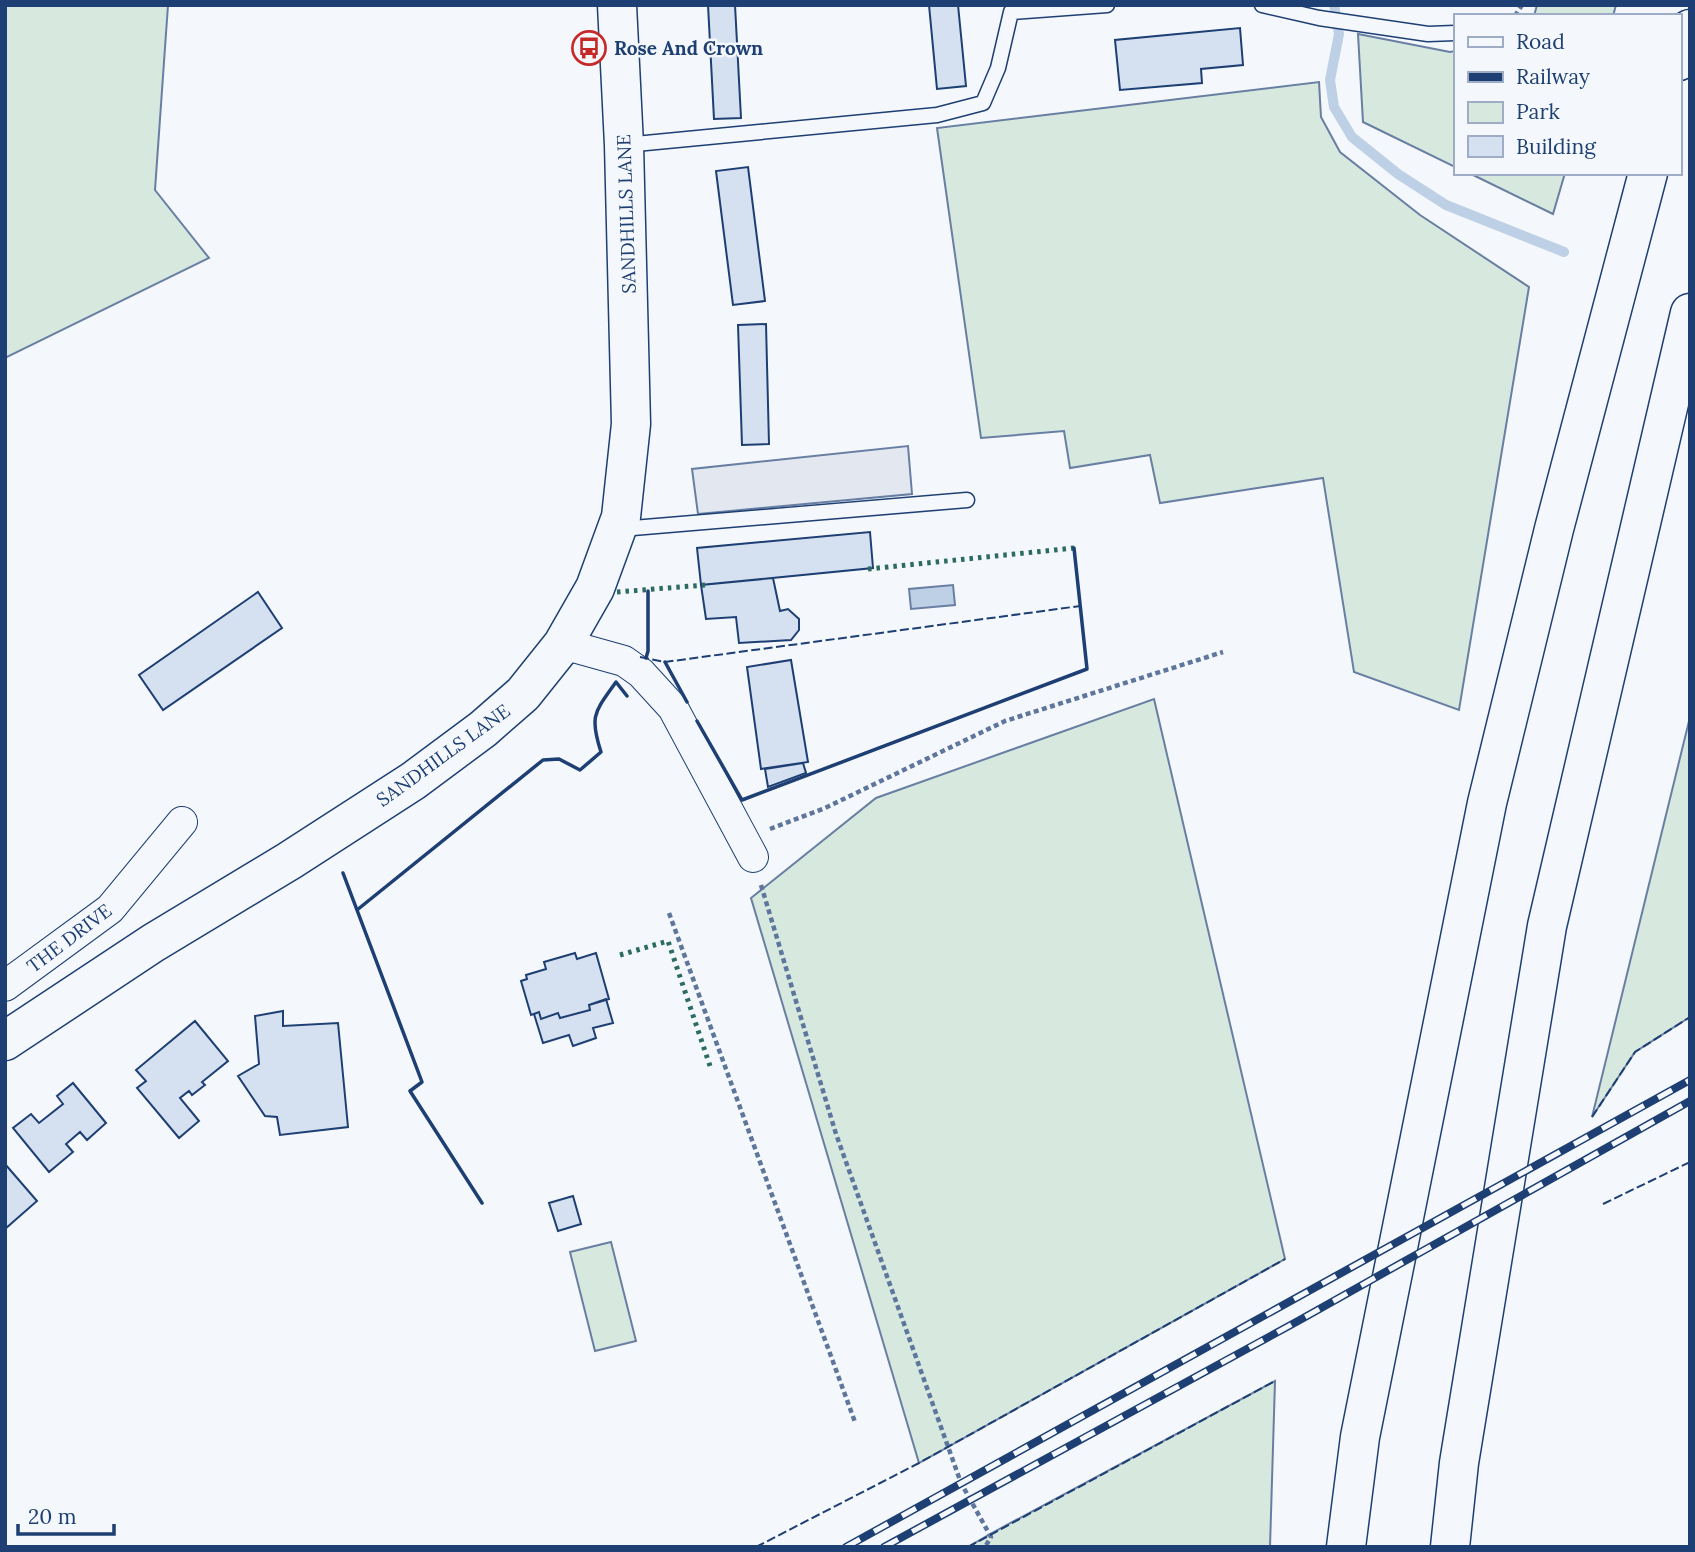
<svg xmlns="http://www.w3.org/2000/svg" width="1695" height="1552" font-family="Lora,serif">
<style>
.green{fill:#d7e8df;stroke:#687fa3;stroke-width:2}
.parking{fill:#e3e8f0;stroke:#687fa3;stroke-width:2}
.water{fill:#bed0e5;stroke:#687fa3;stroke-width:2}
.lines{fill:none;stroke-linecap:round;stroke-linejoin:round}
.stream{stroke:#bed0e5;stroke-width:10}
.building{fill:#d5e0f0;stroke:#1d3f73;stroke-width:2}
.lane-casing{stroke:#1d3f73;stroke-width:17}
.street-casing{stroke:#1d3f73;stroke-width:32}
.secondary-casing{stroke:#1d3f73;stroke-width:41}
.highway-casing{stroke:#1d3f73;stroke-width:41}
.path{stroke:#5e769c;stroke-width:4.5;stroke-dasharray:5 3.5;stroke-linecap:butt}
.lane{stroke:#f4f7fb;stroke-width:14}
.street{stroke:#f4f7fb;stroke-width:30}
.secondary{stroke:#f4f7fb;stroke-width:38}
.highway{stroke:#f4f7fb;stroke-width:38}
.rail-casing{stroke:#1d3f73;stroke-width:8}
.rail{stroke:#f4f7fb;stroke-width:5;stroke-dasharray:16;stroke-linecap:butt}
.hedge{stroke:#2c6c60;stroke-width:5;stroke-dasharray:3.5 5;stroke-linecap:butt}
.fence{stroke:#1d3f73;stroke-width:2;stroke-dasharray:9 3.5;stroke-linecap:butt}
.wall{stroke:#1d3f73;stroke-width:3.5}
.labels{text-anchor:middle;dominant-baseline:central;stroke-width:5;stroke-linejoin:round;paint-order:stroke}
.poi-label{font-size:19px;font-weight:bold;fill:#1d3f73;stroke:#f4f7fb;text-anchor:start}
.street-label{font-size:19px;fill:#1d3f73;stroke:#f4f7fb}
</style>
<rect width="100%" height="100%" fill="#f4f7fb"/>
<path class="green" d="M5 5H168L155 190 209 258 5 358Z
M1537 5H1616L1613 16H1534Z
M1358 34 1450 52 1455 51V167L1363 122Z
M1319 82 1321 117 1340 152 1420 215 1529 287 1459 710 1354 672 1323 478 1160 503 1150 455 1070 468 1064 431 981 438 937 128Z
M1469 173H1565L1553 214Z
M1154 699 1285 1259 919 1463 751 898 876 798Z
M1690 717V1017L1635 1052 1592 1117Z
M611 1242 636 1341 595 1351 570 1252Z
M1275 1381 1270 1547H968L990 1534Z"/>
<path class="parking" d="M908 446 912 494 698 514 692 469Z"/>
<path class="water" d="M953 585 955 605 911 609 909 589Z"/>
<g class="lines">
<path class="stream" d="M1334 5 1339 34 1330 80 1334 107 1352 137 1398 174 1446 205 1564 252"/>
</g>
<path class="building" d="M708 5H735L741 118 714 119Z
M929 5H958L966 86 937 89Z
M1240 28 1243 65 1201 69 1202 83 1120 90 1115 40Z
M748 167 765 301 733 305 716 171Z
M766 324 769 444 742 445 738 325Z
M870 532 873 568 701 585 697 548Z
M773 578 780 611 788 609 799 619V630L791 640 739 643 736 617 706 619 701 585Z
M258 592 282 628 163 710 139 675Z
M791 660 808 762 761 769 747 667Z
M803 763 806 773 768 787 765 769Z
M575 953 577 959 596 953 609 999 589 1005 590 1010 560 1018 558 1013 541 1019 539 1012 531 1015 521 981 527 979 526 975 546 969 544 962Z
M606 999 613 1023 593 1028 596 1038 573 1046 569 1035 543 1043 534 1014 539 1012 541 1019 558 1013 560 1018 590 1010 589 1005Z
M283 1011V1026L338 1023 348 1127 280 1135 277 1117 265 1116 238 1076 259 1064 255 1016Z
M195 1021 228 1061 202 1082 205 1085 192 1095 189 1091 180 1098 199 1121 179 1138 137 1088 146 1081 136 1070Z
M73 1083 106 1123 87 1140 80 1132 66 1144 73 1152 49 1172 13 1128 31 1114 39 1123 63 1104 57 1096Z
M5 1164 37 1201 5 1229Z
M573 1196 581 1224 558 1231 549 1203Z"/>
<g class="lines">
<g class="lane-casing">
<path id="lane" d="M1262 5 1319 18 1428 34 1455 33
M625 145 937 115 983 103 998 68 1011 12 1107 5
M621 529 967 500"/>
</g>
<g class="street-casing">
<path id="street" d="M563 644 624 661 641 673 673 708 753 857
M5 986 110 909 182 822"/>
</g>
<g class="secondary-casing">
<path id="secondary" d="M5 1041 153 943 289 861 413 781 483 729 523 694 563 644 595 588 621 517 631 424 624 145 617 5"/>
</g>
<g class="highway-casing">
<path id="highway" d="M1679 61 1690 29
M1346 1547 1360 1437 1487 803 1554 529 1648 173
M1450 1547 1459 1463 1547 926 1690 313"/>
</g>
<path class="path" d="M1515 16 1522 5
M770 829 825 808 1005 721 1223 652
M761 885 836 1134 961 1483 991 1537 985 1547
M669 913 855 1422"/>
<use href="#lane" class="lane"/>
<use href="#street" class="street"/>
<use href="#secondary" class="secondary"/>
<use href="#highway" class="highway"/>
<g class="rail-casing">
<path id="rail" d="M846 1547 1690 1080
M884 1547 1298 1321 1690 1101"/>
</g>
<use href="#rail" class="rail"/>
<path class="hedge" d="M868 569 1074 548
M617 592 705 585
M620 955 668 941 710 1066"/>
<path class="fence" d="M640 657 665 662 1080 606
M1592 1117 1635 1052 1690 1017
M1603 1204 1690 1162
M756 1547 919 1463 1285 1259
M968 1547 1275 1381"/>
<path class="wall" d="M646 658 648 651V591
M665 662 687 702
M697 721 742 800 1087 669 1074 548
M343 873 422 1082 410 1091 482 1203
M357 910 543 760 559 759 580 770 601 752C589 715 595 712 616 682L627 696"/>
</g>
<defs>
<g id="bus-ring" transform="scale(1.75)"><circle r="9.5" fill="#f4f7fb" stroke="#c62828" stroke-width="1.5"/><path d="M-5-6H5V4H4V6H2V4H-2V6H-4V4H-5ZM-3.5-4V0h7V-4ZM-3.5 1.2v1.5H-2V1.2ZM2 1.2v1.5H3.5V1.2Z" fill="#c62828"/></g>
</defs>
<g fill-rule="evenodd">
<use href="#bus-ring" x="589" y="48"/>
</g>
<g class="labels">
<g class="poi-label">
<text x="614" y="48">Rose And Crown</text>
</g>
<g class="street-label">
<text transform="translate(626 214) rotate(-92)">SANDHILLS LANE</text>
<text transform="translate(443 755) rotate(-36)">SANDHILLS LANE</text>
<text transform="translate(69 938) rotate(-37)">THE DRIVE</text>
</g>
</g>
<rect width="1695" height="1552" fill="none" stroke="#1d3f73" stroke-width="14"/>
<rect x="1454" y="14" width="228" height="161" fill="#f4f7fb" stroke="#9eadc5" stroke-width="2"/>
<rect x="1468" y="37" width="35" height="10" fill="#f4f7fb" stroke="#9eadc5" stroke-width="2"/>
<text x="1516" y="49" font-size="21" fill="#1d3f73">Road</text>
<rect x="1468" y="72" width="35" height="10" fill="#1d3f73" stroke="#9eadc5" stroke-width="2"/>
<text x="1516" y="84" font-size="21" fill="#1d3f73">Railway</text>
<rect x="1468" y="102" width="35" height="21" fill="#d7e8df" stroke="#9eadc5" stroke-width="2"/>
<text x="1516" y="119" font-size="21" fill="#1d3f73">Park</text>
<rect x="1468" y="136" width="35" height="21" fill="#d5e0f0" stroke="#9eadc5" stroke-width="2"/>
<text x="1516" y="154" font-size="21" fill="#1d3f73">Building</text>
<path d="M18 1524v10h96v-10" fill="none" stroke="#1d3f73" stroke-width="3.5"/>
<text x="28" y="1524" font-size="21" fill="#1d3f73" stroke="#f4f7fb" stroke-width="5" paint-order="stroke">20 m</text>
</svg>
